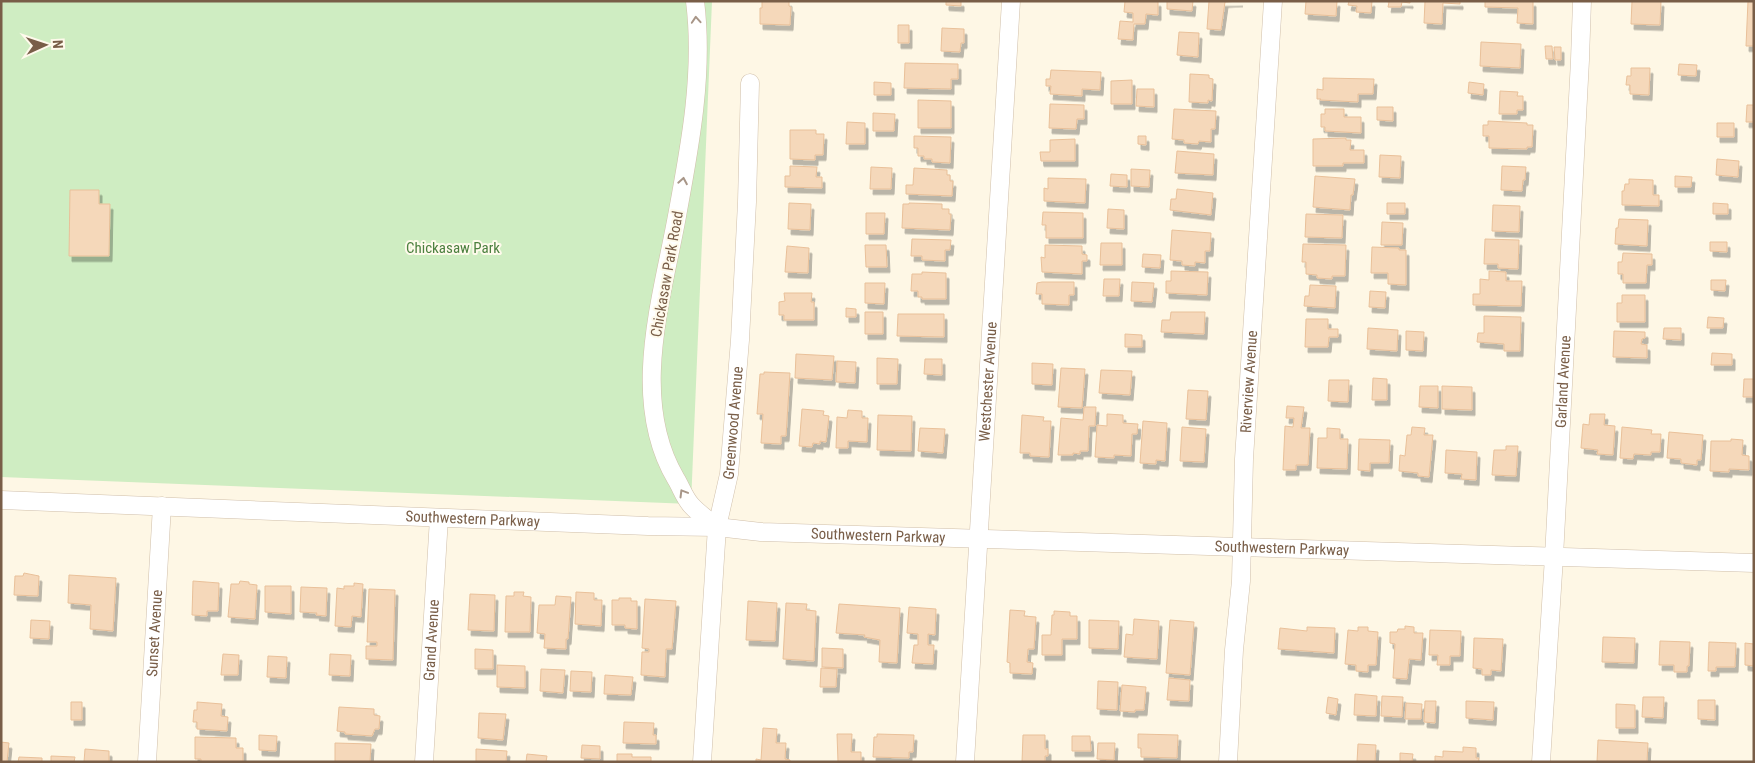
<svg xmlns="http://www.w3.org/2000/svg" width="1755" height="763" font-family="'Roboto Condensed',sans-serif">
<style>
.green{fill:#cfedc2}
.building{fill:#f5d8ba;stroke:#e9c099;filter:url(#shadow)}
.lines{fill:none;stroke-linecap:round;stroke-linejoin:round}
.minor-casing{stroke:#d0bfaa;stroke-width:19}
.minor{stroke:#fff;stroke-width:18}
.oneway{stroke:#a89688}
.labels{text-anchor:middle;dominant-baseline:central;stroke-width:4;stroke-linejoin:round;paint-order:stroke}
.park-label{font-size:15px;fill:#4c803f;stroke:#fffaec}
.street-label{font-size:15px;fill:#795e48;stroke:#fffaec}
</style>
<defs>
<filter id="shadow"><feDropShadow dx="3" dy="5.5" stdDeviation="0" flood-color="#0004"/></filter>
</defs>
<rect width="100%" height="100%" fill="#fef7e5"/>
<path class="green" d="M1 1H712L691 504 1 477Z"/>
<path class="building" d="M762 1H789V6L791 7 790 25 760 24V8H762Z
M946 1H961V6L946 5Z
M1125 1H1158V15L1146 14 1145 24H1134L1133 40 1118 39 1120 21 1133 22V13L1124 12Z
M1167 1H1193L1192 11 1167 9Z
M1209 1H1240L1225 2 1221 30 1207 29Z
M1306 1H1337L1336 16 1305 14Z
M1349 1H1372L1371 13 1356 12 1357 6 1348 5Z
M1385 1H1410V3L1402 2 1401 7H1388L1389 2Z
M1425 1H1460V4L1443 3 1442 24 1424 23Z
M1485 1H1533V24L1517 23 1518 8 1485 7Z
M1632 1H1661L1660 25 1631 24Z
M1748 1H1754V46H1746Z
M898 25H909V43H898Z
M942 28 964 29V43H961L960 52 941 51Z
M1179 32 1199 33 1198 57 1177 55Z
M1481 42 1521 44 1520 68 1480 66Z
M1545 46H1552L1553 59H1546Z
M1554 47H1561V60H1555Z
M905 63 958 64V79H951V89L904 88Z
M1679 64 1697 65 1696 76 1678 75Z
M1631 68H1650L1649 95 1630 94V85H1626L1627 76H1631Z
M1051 70 1101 72 1100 90 1082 89V96L1050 94 1051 86H1046V79H1050Z
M1190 74 1209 75V78L1213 79 1212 101 1208 100V103L1189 102Z
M1323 78 1374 79 1373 94H1358V102L1320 100 1321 99H1317V89L1323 90Z
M1132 80V104H1111V81Z
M874 82 891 83V95H874Z
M1469 82 1484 84 1483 95 1468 93Z
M1137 89H1154V107L1136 106Z
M1500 91 1518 92 1517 96H1523V110H1517V114H1499Z
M918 100 951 101V128H918Z
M1050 104 1084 105V119H1077L1076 129 1049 128Z
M1747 105H1754V122H1746Z
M1377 107H1393V121L1377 120Z
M1174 109 1216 111 1215 129H1211V142L1199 141 1198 144 1184 143V140L1172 139Z
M1325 109H1344V117H1361V133L1325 131V127H1321V114H1325Z
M873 113 895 114 894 131H873Z
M1488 121 1527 123V125H1533L1532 147H1527V149L1489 148V136H1483V125H1488Z
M847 122 865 123V144H846Z
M1717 123H1734V137H1717Z
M790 130H816V134H824L823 155H815V160L790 159Z
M914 136 951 137 950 163 932 162V159H924V156H918V148H914Z
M1138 136H1146V145L1138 144Z
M1346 138V140H1351L1350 150H1364V163H1343V166H1313V139Z
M1075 139V161H1041L1040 152H1050V140Z
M1177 151 1214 154 1213 175 1175 173Z
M1380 155 1401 156 1400 178 1379 177Z
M1717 159 1739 161 1738 177 1716 175Z
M790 166 817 167 816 177H822V188L785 187V176H790Z
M1502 166 1526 167 1525 180H1523L1522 191 1501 190Z
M871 167 892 168 891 189H870Z
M914 168 947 170V175H950V181H953L952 196 906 194V185H913Z
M1131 169 1150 170 1149 187 1131 186Z
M1111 174 1127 175V187L1110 186Z
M1315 176 1355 179 1353 195H1351L1350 210 1313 207Z
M1675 176 1692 177 1691 187H1675Z
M1048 178 1086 179 1085 203 1044 201V188L1048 189Z
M1629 179 1653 180V195H1659V206L1622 205V191H1624L1625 184H1629Z
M1177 189 1213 193 1211 215 1170 210 1171 199H1176Z
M70 190H99V204H110L109 256H69Z
M789 203 811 204 810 230 788 229Z
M909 203 942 204V209H949V214H951L950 230 902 228 903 204H909Z
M1387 203H1405V214H1387Z
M1713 203 1728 204V214H1713Z
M1493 205 1520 206 1519 232 1492 231Z
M1108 209 1124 210V229L1107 228Z
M1043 212 1083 213V238H1046V225H1042Z
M866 213H885L884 234H866Z
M1306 214 1343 215 1342 238 1305 237Z
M1619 219 1648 220 1647 246 1615 244 1616 228H1618Z
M1382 222 1403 223 1402 245H1381Z
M1172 230 1211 233 1210 251H1205V263L1195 262V266L1182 265V261L1170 260Z
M912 239 951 240 950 250H945V261L922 260V256H911Z
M1485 239 1519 240 1518 269 1498 268V264H1484Z
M1710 242H1727V252L1710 251Z
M1101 243H1122V265H1100Z
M1303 244 1346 245 1345 276H1332V279L1317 278V275L1306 274V262H1302Z
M865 245H886L887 267H866Z
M1045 245 1082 246V254L1087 255V261H1082V274L1042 272 1041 257 1045 258Z
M787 246 809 248 808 273 785 272Z
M1372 247 1399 248V250H1406V285L1388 284V273H1371Z
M1623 253 1652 254V265H1647L1646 283H1623V274H1618V262H1622Z
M1143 254 1161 255 1160 268 1142 267Z
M1171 271 1208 272 1207 295 1166 293V281H1171Z
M1489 271 1506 272V281H1522L1521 306 1473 305V294H1480V279L1489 280Z
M922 272 946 273V299H922V297H918V291H911L912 274H922Z
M1104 279H1120L1119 296H1103Z
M1711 280H1726L1725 291 1711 290Z
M1042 282H1074V295H1069V305L1042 304V294H1036L1037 283Z
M1132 282 1154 283 1152 302 1131 301Z
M865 283H885L884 304 865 303Z
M1310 285 1336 286 1335 308 1304 306 1305 296H1309Z
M1370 291 1386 292 1385 308 1369 307Z
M784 293H812L811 302H814V320H784V315H779V302L785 301Z
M1622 295H1645V322H1617V303H1622Z
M846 308 856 309V317H846Z
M865 312H883V334H865Z
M1171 312H1205L1204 334 1161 332 1162 320H1170Z
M898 314H944V337L897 336Z
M1484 316 1521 317 1520 351H1504V344L1477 342 1478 333H1484Z
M1708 317 1724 318 1723 328H1707Z
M1306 319H1328V329H1338V337H1329L1328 347H1305Z
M1368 328 1398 330 1397 351 1367 349Z
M1664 328H1681V340L1663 339Z
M1406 331 1424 332 1423 351 1406 350Z
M1614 331 1645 332V338L1642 339 1641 344 1647 345V358L1613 357Z
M1125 334 1142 335V347H1125Z
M1712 353 1732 354V365H1711Z
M796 354 834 356 832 380 795 378Z
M877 358 898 359 897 384H877Z
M925 359H942V375L924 374Z
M837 361 856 362 855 383 836 382Z
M1032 363 1053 364 1052 385 1032 384Z
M1061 368 1085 369 1082 408 1058 407Z
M1101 370 1132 371 1130 395 1099 393Z
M764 372 790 373 786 436H781V444L761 443 763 414H757L760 374H764Z
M1373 378 1387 379V400H1372Z
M1744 379H1754V397H1743Z
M1329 380H1349L1348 402 1328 401Z
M1420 386H1438V408L1419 407Z
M1442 386 1472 387V410L1442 409Z
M1188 390 1208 391 1206 420 1186 419Z
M1287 406 1304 407 1301 428H1310L1308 465H1296V470H1283L1285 426 1293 427 1294 418H1286Z
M1084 407H1096L1095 426H1089L1088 451H1080V454L1073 453V455H1058L1061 418 1083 420Z
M802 409 824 411 823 415 829 416 826 442 820 441V444L813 443 812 447 799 446Z
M848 410 862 411V418H868L867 442 848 441V448H836L837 417 847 418Z
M1107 414 1123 415V423L1138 424 1137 434H1132L1131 456 1114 455V458L1095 457 1097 425 1107 426Z
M1590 414H1605L1604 425 1615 426 1613 455 1597 454 1598 450 1581 448 1583 424 1589 425Z
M878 415 912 416 911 451 877 450Z
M1022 415 1044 417 1043 421H1051L1049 457 1030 456V453H1020Z
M1143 421 1167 423 1165 461 1156 460V464L1140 463Z
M1182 427 1206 429 1204 462 1180 461Z
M1412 427 1425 428 1424 435H1433L1429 477 1418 476V473L1399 471 1400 455 1405 456 1407 435H1411Z
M1622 427 1652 430 1651 434H1661L1660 452H1651V455L1634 454 1633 459 1620 458Z
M920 428 945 429 943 453 918 451Z
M1327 428 1340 429V439H1348L1347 469 1317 468 1318 438H1327Z
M1669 432 1703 435 1701 460H1697V465L1681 463V459L1667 458Z
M1359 439 1390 440 1389 463H1370V471L1358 470Z
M1731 439 1743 440 1742 455 1749 456V470L1729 469V472L1710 471 1711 441H1731Z
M1506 446H1518L1516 476 1492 475 1494 450H1506Z
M1446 450 1477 452 1476 480 1461 479 1462 474 1445 473Z
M24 573 39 576 38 596 14 595 15 576H23Z
M69 575 116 578 113 631 90 629 91 605 68 603Z
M193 581 219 583 218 611H207V616L192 615Z
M240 581 249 582V584L257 585 255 619 228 617 231 584H239Z
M354 583 363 584 361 617 352 616 351 627 335 626 337 588 344 589V586H354Z
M265 586H291V614L265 612Z
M301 587 327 588 326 616 316 615 317 613 300 612Z
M369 589 395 590 393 660 366 659V646H377V642H367Z
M514 592H524L523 596 531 597 530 632H505L506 596H514Z
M576 592 594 593V600H602L601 626 575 624Z
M470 594 495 595 494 631 468 630Z
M556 596 571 597 568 639H566V649L544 648 545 634 537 633 539 605H555Z
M619 598H631V601H637V629L625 628V625H612V600H619Z
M645 599 676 601 672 649H666L665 677 641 675 642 652H649V649L642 648Z
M748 601 777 603 775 641 746 640Z
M786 603 807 604 806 610 816 611 814 661 783 659Z
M839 604 900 608 897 663 879 662 880 640 864 637 865 635 836 633Z
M909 607 936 609 935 635 928 634V645H934L933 664 912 663 914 645H918V634L907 633Z
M1010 610 1025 611 1024 616 1036 617 1034 649H1028L1027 662 1033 663 1032 674 1010 673V663L1007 662Z
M1054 611 1070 612V616H1077V639H1062V655H1042V635H1051L1052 615H1054Z
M1134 619 1159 621 1157 659 1124 657 1126 634 1133 635Z
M31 620 50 621 49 639 30 638Z
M1089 620 1119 621 1118 649 1089 648Z
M1170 620 1194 622 1190 675 1166 673Z
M1405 626 1414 627V633H1423L1421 660 1409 659 1407 679 1393 678 1395 644 1390 643V632H1397L1398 629H1405Z
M1307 627 1335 628 1334 653 1278 649 1280 628 1307 631Z
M1358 627H1368V631L1378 632 1376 665H1368V672L1356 671V665L1345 664 1348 630 1358 631Z
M1430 630 1461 631 1460 656H1450V665H1437L1438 655H1429Z
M1603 637 1635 638 1634 663 1602 662Z
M1474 638 1503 639 1501 671 1491 670V675H1482V669L1473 668Z
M1660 641 1690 642 1689 666H1687V672H1674V665H1659Z
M1709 642 1736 643 1735 667H1716V671H1708Z
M1745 643 1754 644V666L1745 665Z
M822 648 843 649V668L822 667Z
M475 649 493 650V669H475Z
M223 654 239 655 238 675H221Z
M330 654 351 655 350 676 329 675Z
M268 656 287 657 286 678 267 677Z
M497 665 525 666V688L497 687Z
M821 668 837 669 836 687H820Z
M541 669 565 670 563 693 540 691Z
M571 671 592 672 591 692 570 691Z
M605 675 633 677 631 695 604 694Z
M1169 678 1190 680 1189 701 1167 700Z
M1098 681 1118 682 1117 710 1097 709Z
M1122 685 1146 687 1144 710H1135V712L1120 711Z
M1355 694 1377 696 1376 716 1354 715Z
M1382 696 1403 697 1402 717 1381 716Z
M1328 697 1338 699 1336 715 1326 713Z
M1643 697H1664L1663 718 1642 717Z
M1698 700H1715V720L1698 719Z
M1425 701H1436L1435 723 1424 722Z
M1466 701 1494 702 1493 720 1466 718Z
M71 702H82V720H71Z
M197 702 222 704 221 716 228 717 227 731 197 729V722H193L194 710H197Z
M1406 703 1422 704 1421 719H1405Z
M1616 704 1635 705V728H1616Z
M339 707 374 709V715L380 716 379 729H375L372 736 345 734V732L337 731Z
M479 713 506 714 503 740 478 738Z
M624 722 654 723 653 735H656V744L623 743Z
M763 728 777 729 776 743H786L785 759 790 760V762H756V759L761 760Z
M837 734H852L851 752H861V762H838Z
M877 734 914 735 913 752H909V758L873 757 874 737H877Z
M1138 734 1178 735 1177 758 1141 757V748H1138Z
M259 735 277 736 276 751 259 750Z
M1023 735H1045V749H1048V756H1045V762H1022Z
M1072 736H1090L1091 751H1072Z
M195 737 236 738V748H243V762H201V759H195Z
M1598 740 1648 743 1647 762H1597Z
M1 742 9 743 7 762H1Z
M335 743 371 744 370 762H335Z
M1098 743H1115L1114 760 1097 759Z
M1358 744 1376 745 1375 762H1357Z
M582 745 600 746V759L581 758Z
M1463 747 1476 748V758H1479L1478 762H1435V756L1443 757V751L1463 752Z
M85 749 109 751V762H84Z
M476 749 507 751 506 762H476Z
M1400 753 1413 754 1412 762H1400Z
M527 754 547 756 546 762H526Z
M617 754H632V757H651V762H617Z
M51 756 75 757 74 762H51Z
M19 757 42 758V762H18Z"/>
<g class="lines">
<g class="minor-casing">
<g id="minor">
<path d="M695 1C704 72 690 146 677 216 662 299 629 400 676 479 681 487 684 497 691 505 698 513 708 520 717 527"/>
<path id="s1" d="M1 500 648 526 717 527 761 532 1754 563"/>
<path id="s2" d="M147 762 162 506"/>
<path id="s3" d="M424 762 439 518"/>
<path id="s4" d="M702 762 717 527 729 474 740 340 747 202 750 83"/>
<path id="s5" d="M965 762 1011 1"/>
<path id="s6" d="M1228 762 1234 650 1241 581 1244 459 1273 1"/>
<path id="s7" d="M1541 762 1554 557 1580 60 1582 1"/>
</g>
</g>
<use href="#minor" class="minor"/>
</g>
<defs><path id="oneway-chevron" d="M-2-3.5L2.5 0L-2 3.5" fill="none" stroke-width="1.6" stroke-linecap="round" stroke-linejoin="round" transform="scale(1.25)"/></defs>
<g class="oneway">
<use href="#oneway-chevron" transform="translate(696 20) rotate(-94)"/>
<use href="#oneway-chevron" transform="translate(683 181) rotate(-80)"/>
<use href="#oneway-chevron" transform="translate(683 493) rotate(-121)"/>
</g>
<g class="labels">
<g class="park-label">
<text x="453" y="248">Chickasaw Park</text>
</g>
<g class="street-label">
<text transform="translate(667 274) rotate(-80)">Chickasaw Park Road</text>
<text stroke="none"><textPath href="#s5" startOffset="381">Westchester Avenue</textPath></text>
<text stroke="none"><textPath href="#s6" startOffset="381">Riverview Avenue</textPath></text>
<text stroke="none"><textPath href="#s7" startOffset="381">Garland Avenue</textPath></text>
<text stroke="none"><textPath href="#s4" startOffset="341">Greenwood Avenue</textPath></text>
<text stroke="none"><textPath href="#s1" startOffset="472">Southwestern Parkway</textPath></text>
<text stroke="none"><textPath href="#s1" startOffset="878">Southwestern Parkway</textPath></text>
<text stroke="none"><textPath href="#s1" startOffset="1282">Southwestern Parkway</textPath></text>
<text stroke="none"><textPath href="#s2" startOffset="129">Sunset Avenue</textPath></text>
<text stroke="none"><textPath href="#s3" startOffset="122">Grand Avenue</textPath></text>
</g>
</g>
<rect width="1755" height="763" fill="none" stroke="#795e48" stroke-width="5"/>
<g transform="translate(45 45) rotate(87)" stroke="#fffaec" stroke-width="4" paint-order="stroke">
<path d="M0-4L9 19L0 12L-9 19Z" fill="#795e48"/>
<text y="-8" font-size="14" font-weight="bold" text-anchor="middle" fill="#795e48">N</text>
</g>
</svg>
